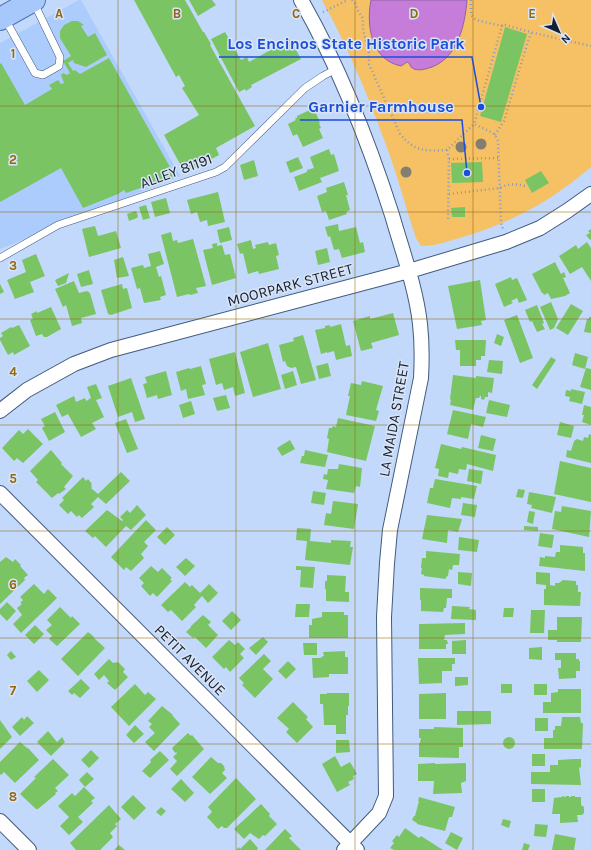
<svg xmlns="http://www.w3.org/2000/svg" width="591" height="850" font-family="Karla,sans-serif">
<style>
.built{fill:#acccfd}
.green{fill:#f6c065}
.water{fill:#c57dd9;stroke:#9061a6}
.building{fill:#7ac463}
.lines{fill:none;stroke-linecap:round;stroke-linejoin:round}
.service-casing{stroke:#425a7e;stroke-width:8}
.minor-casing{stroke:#425a7e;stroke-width:16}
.primary-casing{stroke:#4e75b1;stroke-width:24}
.path{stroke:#899bb7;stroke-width:2.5;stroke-dasharray:1 3;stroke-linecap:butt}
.service{stroke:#fff;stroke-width:7}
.minor{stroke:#fff;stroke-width:14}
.primary{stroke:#a7c8fa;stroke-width:22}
.tree{fill:#827e71}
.grid{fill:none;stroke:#926811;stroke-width:1;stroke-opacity:0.55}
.labels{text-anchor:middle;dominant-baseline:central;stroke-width:3;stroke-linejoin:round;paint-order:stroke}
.street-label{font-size:15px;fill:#151f2f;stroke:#d9e5f6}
.grid-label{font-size:13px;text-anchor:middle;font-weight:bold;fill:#926811;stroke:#d9e5f6;stroke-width:3;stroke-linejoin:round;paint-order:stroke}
.leader{fill:none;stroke:#1d4ed8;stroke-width:1.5}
.callout-dot{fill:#1d4ed8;stroke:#d9e5f6;stroke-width:1.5}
.callout-label{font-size:16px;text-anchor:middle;font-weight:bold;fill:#1d4ed8;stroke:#d9e5f6;stroke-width:3;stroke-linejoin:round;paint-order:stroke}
</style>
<rect width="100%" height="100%" fill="#c2d9fb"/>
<path class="built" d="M79 0H81L180 176 0 249V43Z"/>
<path class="green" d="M322 0H591V167C550 202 514 221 463 237 449 241 436 246 421 246L416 238C405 205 396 170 383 137 366 90 346 44 322 0Z"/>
<path class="water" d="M371 0H467C465 25 458 57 432 67 426 69 420 71 414 69L411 67 409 63 407 62 401 66C371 60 366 25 371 0Z"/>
<path class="building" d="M134 0H185L203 32H204L211 44 210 45 255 126 216 148 219 155 185 173 164 135 199 115 182 88 185 86 179 75 176 77Z
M189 0H212L216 5 198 16Z
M72 21H78L84 25 81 26 88 37 95 33 107 55 86 67 74 63 73 60 68 63 73 71 75 70 80 74 109 58 175 176 126 193 124 190 118 194 83 208 61 168 0 202V64L1 63 25 105 52 89 49 85 58 80 61 84 64 83 61 75 63 73 67 75 70 73 63 61 71 56 60 38V31L64 25Z
M505 27 527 34 501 122 480 116Z
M225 32 241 60 247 57 249 62 290 39 301 59 251 85 252 87 246 91 245 89 239 92 211 39Z
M314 108 320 123H319L321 128 319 129 323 138 303 147 297 134 293 136 288 124 296 120 295 118H297V116Z
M329 149 331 155 334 154 339 171 320 178 322 182 299 191 294 177 307 172V170L314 168 310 157Z
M298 157 303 168 290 173 286 162Z
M254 160 258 176 244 180 240 165Z
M482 162 483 182 452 183 451 163Z
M541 171 549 183 532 193 525 180Z
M344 182 348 195H346L350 210 346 212 347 214 329 220 326 211 322 212 317 196 327 192 326 188Z
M218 192 225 222 208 226 207 220 200 222 197 212 191 214 187 200Z
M166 198 170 213 155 217 151 202Z
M146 205 150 218 143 220 139 207Z
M465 207V217H452L451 208Z
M136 211 138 216 137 218 129 221 127 214Z
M338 224 339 231 356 227 360 243 363 242 365 252 342 258 339 249 334 250 330 236 328 237 325 227Z
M95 226 98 236 116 231 121 248 89 257 82 229Z
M229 227 232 240 220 243 217 230Z
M591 229V239L590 240 586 235 590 233 588 231Z
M171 232 173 241 177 240 178 243 193 239 206 286 196 288 198 293 190 295 189 294 177 297 161 235Z
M251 240 253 249 256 248 255 245 268 242 269 245 276 243 279 255 276 256 279 269 259 274 258 271 248 274 243 253 240 254 237 244Z
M587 242 591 248V281L582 267 570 274 559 256 576 245 578 249Z
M217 243V246L222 245 225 255 230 254 236 278 212 285 203 250 213 248 212 244Z
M327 248 330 262 318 265 315 251Z
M160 251 164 264 156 267 159 277 161 276 166 295 160 297 161 300 144 303 140 288 137 289 131 268 143 265 144 268 151 266 148 254Z
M36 254 45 276 30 282 34 292 15 299 7 280 26 272 22 260Z
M123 257 129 276 117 278 114 260Z
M555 262 561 274 564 272 566 277 563 278 570 293 565 296 551 299 548 293 544 295 543 293H542L532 274Z
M89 270 93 284 81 287 77 274Z
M69 273 66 283 58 286 55 280Z
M511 277 512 280 517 278 527 300 519 303 517 298 511 301 513 303 504 307 495 284Z
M480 280 486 320 481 321 482 325 457 329 448 286Z
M74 281 79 293 87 291 90 293 96 314 81 318 82 323 72 326 66 305 63 307 55 289Z
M0 284 4 292 0 294Z
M122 284 123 289 127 288 132 308 111 315 108 314 101 290Z
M551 302 558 319 554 328 550 330 540 307Z
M571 304 583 311 568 335 556 328Z
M537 305 544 323 542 324 545 329 537 332 532 321 530 322 525 310Z
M51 307 61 329 47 337H44L42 334 36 336 30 320 33 319 31 314 37 311V313Z
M393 313 399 335 371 343 373 348 361 351 353 321 370 316V319Z
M517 315 533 358 520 363 504 320Z
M589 317H591V333L584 332 587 319H589Z
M341 324 346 346 350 345 352 356 336 360 334 351 327 353V352L321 354 315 330 325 328V326L330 325V327Z
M19 325 30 346 14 355 13 352 8 355 0 340V338L3 336 1 333 11 327 12 328Z
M497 334 504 337 501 346 494 343Z
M303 335 316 380 301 384 296 367 291 368 287 366 285 361 283 362 279 345 294 341 293 338Z
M455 340H486L485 356H481V360H476V366H460V350H456Z
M268 343 281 389 253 397 240 352Z
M235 352 245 393 235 396 233 387 224 390 222 383 216 385 209 359Z
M575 353 588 357 585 369 572 365Z
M551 357 556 360 537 389 532 385Z
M489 360 503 361 502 374 487 372Z
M328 363 331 376 319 379 316 366Z
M201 366 206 384 202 385 205 395 188 399 186 389 181 391 176 372 189 368 190 369Z
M586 368 591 369V390L580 387Z
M166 371 172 395 158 399 157 395 147 398 143 384 147 383 145 377Z
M293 371 297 385 285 389 281 375Z
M453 375 476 378V376L494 378 492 393 488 392V397H485L484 400 481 399V396H480L479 398H476L473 410 450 405 451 400 450 399Z
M131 378 145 419 135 422 132 412 118 417 108 386Z
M362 381 383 386 376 410 379 411 376 421 346 415 350 396H348L351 383 361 385Z
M96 384 102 398 96 400 104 417 92 423 96 429 81 437 68 414 62 417 56 405 74 396 76 402 85 398 86 401 91 398 87 387Z
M571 389 585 392 582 404 569 401 570 397 565 396 566 390 571 391Z
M226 395 230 408 217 411 213 398Z
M489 400 510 405 507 417 486 413Z
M191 401 195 414 183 418 179 405Z
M584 405 591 407V425L582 422 584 415H582Z
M453 410 486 417 483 427 471 424 468 439 447 434Z
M55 412 65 432 49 441 42 428 45 426 41 419Z
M338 418 375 426 366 461 327 452 329 439 327 438 329 428H332L333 426 336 427Z
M126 419 138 449 127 453 115 423Z
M560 422 574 426 571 438 557 435Z
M28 429 43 444 23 463 17 458 14 461 2 448 19 430 23 434Z
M589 434 591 435V463L566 457 567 450 571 451 574 441 577 439 583 441 584 437 588 438Z
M481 435 496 439 493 451 478 448Z
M290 440 295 449 282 456 277 448Z
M441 444 461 449 462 447 496 455 493 471 467 464 466 470 459 469 458 474 449 472 448 478 438 476 439 469 435 468Z
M51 450 62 463 61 464 73 476 64 487 66 489 59 494 58 493 52 498 36 482 38 480 30 471Z
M305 450 328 455 325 467 300 463 302 456H304Z
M560 461 591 468V502L554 494Z
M339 464 362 468 360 487 356 486 354 493 326 489 328 480 323 479 324 474 327 475 328 469H338Z
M469 469 483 471 481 484 467 481Z
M121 472 130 481 106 504 98 497 91 504 94 507 82 518 79 515 77 517 71 511 68 514 59 505 64 500 62 498 83 477 86 481 88 479 92 484 91 485 92 487 91 488 98 494Z
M435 479 477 486 474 499 461 497V499L452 498 450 508 427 503 430 488H433Z
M518 489 525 490 523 498 516 497Z
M313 491 326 493 324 505 311 503Z
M529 492 556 497 552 513 531 508 532 505 527 504Z
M333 501 358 504 354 529 324 525 326 513 331 514Z
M463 503 477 505 475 517 461 515Z
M137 505 146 515 131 530 126 526 106 547 95 536 93 538 85 531 107 510 122 521 123 520 120 517 127 510 130 513Z
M562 506 591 511 589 537 552 529 555 511 561 512Z
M529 511 535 512 533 524 527 522Z
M427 515 462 519 458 532 448 530 447 543 422 539Z
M146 520 156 530 144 542 148 546 141 554 144 558 131 571 126 567 124 570 111 557Z
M524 526 538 527V531L524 530Z
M167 527 175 535 165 545 157 537Z
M297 528 311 529 310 541 331 543V540L351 541 350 547H353L350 565 305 560 307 541 296 540Z
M540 533 554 535 552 548 538 546Z
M459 537 479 540 477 552 458 550Z
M560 545 583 547V553H585V571L539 566 540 557 545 558V556L555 557 556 552H560Z
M426 551 460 554 459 565H453L452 570 449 569 448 576 446 577V579L424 576V575L421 574 422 568H421L422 558H426Z
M6 557 13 562 15 559 21 565 20 566 28 575 24 578 25 580 0 604V562Z
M186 558 195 566 185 576 176 567Z
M151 566 158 572 162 568 172 578 170 579 172 581 157 597 153 593 150 596 141 586 144 583 139 578Z
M296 566 315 567 313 588 300 587 301 570H296Z
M458 572 472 573 471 586 458 584Z
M536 572 550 573V585L555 586V583H559L563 580 576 581V585H578V592H581L580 606 544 605V589H546V585L536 584Z
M327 575 346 576 345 592H349V602L326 601V589H325V581H327Z
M185 582 190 587 192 585 200 593 209 584 218 593 208 603 202 596 194 605 196 607 182 621 171 610 168 612 161 605Z
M34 584 44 594 48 589 57 598 21 633 13 624 22 615 17 608 22 604 20 603 23 600 20 597Z
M420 588 452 589V598H447L446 608H444L443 612 421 611V600H420Z
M7 602 16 611 7 621 0 614V609Z
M296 604H310L309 617H295Z
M452 606 470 607 469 609 476 610V620L451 619Z
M60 607 71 618 72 616 80 624 57 646 49 639 52 636 46 630 52 625 47 620Z
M504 608H514L513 617H503Z
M531 610H545L544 633H530Z
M232 611 241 620 231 630 222 621Z
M322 612H344V615H348V638H309V625H312V619L322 617Z
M203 615 211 622 208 625 218 635 206 648 195 637 193 638 186 632 191 627V626Z
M557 617H582L581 642H557V640H548V630H557Z
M465 623V634L445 635 444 640H447L448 644H446V649H419V624Z
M35 625 44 634 34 644 25 635Z
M88 632 92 635 95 639 105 648 78 676 61 659Z
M263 637 268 642 256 655 249 648Z
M229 640 235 645 238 642 245 649 240 654 244 658 230 672 226 667 224 669 212 657Z
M466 640V654H452V641Z
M303 643H317V655H304Z
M542 647V660L529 659V648Z
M11 651 16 657 11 660 7 655Z
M345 651V657H348V674H329V677L313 678 312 658H321V657L324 656 323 652Z
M555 653H576V659H579V661H580V671H576V678L559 679 558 668H561V660H555Z
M264 654 271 661 263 669 273 679 255 698 242 685 244 683 239 678Z
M418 658H455V664H452V671H442V683L419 684Z
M109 659 113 663 118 662 125 669 123 672 128 677 115 690 107 683 109 681 104 675 99 680 94 674Z
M288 661 296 669 286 679 278 671Z
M39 670 49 680 37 692 27 681Z
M455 677H468V685L455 686Z
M81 679 90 688 80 698 74 693 72 695 68 691Z
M135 684 145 695 148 692 156 699 129 726 111 707Z
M501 684H512V693H501Z
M534 684H547V695H534Z
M558 689H581V713H543V702H551V693L558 692Z
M327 693H349V706H348V715H346V734H336V725H324L323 704H320V694H327Z
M446 693V719H419V694Z
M293 702 308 717 306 719 313 727 297 743 286 732 289 729 277 718Z
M162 706 173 715H172L180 724 154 751 145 742 155 733 149 727 152 724 148 721Z
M457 711H491V724L457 725Z
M27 716 34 723 20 736 12 727 22 717 24 720Z
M562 717H580L581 723H583L582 749H544V738H553V730H555V726H561Z
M535 718H548V731H535Z
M0 720 12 737 0 749Z
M135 725 144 734 134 743 126 735Z
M434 727 463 728V747H459V758L419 757V743H420L421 738H419V729H434Z
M48 731 57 742 62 737 65 742 51 756 37 742Z
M188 733 191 736 192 735 204 749 177 776 170 769 177 761 173 757 177 753 176 752 175 753 172 748Z
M503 743a6 6 0 1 1 12 0a6 6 0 1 1-12 0Z
M336 740H349L350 752 336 753Z
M20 742 27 748H28L39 760 15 783 4 772 1 775 0 774V762Z
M91 750 99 758 89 768 81 760Z
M160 751 169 760 150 778 142 771 151 762 150 760Z
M532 754H545V766H532Z
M335 756 341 767 350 762 357 774 353 776 354 779 348 782 350 785 337 792 322 764Z
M211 757 218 763H221L224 766 225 770 222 773 227 778 210 794 192 777Z
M53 759 69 775 55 788 58 791 55 793 56 794 38 809H36L20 794 36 778 34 777Z
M574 759H581V768L579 767 581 785 531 784V772H550V765H558V760Z
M435 763V764L466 763V781L461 783 462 793 433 794 434 781H418V764Z
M87 772 94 779 85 787 79 780Z
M236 778 256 799 227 828H224L222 826 218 829 207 817 212 812 208 807Z
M181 779 194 793 185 802 171 789Z
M84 787 95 798 91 801 93 803 78 817 83 822 69 835 60 826 69 817 58 806 72 793 75 796Z
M532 789H545V802H532Z
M133 795 146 808 134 820 121 807Z
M562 796 566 797V796H569V797H571V796H575V797H581V805L584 807V813L582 815H577L578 822 560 823V814H552L554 798 562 797Z
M419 797 455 807 452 817H449L445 831 417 824V823L412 820 414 816H415L419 801H418Z
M261 804 270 814 269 816 277 824 265 836 263 835 259 839 250 833 244 839 234 829Z
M109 805 121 819 115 824 117 826 110 833 113 837 100 850H76L70 843Z
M161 807 166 811 161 816 156 812Z
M503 819 511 821 509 828 501 825Z
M535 824 548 825 546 837 534 836Z
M405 828 419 838 421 836 443 850H394L390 848 394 843 392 841 397 835 399 837Z
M285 829 292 836 289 838 301 850H265Z
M451 832 463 838 457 850 445 843Z
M555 834 576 838 574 850H552Z
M250 839 258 848 257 850H236L239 847 240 849Z
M524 843 530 845 528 850H522Z
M119 845 125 850H114Z"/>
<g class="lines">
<g class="service-casing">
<path id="service" d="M5 19 35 73 43 75 59 66 60 57 34 3
M0 258 58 225 216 172 225 167 305 88 323 76 336 69"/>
</g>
<g class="minor-casing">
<path id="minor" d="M301 0C340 68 368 140 392 215 402 250 416 288 420 324 422 342 422 360 421 378L390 530 387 563 384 617 386 796 379 813 344 850
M0 411 27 390 74 364 111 350 409 271 506 242 540 228 567 211 591 194
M0 493 357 850
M0 821 29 850"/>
</g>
<g class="primary-casing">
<path id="primary" d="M0 19 34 0"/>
</g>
<path class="path" d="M352 0 355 3 358 11 363 18V30L369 53V64L400 134C415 152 425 151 447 150L474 124
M471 0V15L476 20 502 26 474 124 493 133 495 135 498 141 501 223 503 229
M323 12 348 0
M501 26 505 25 538 34 591 46
M495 135 504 121 528 41 532 32
M447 150 449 159 448 220
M449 159 498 158
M449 194 500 188C509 183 515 184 525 186"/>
<use href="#service" class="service"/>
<use href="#minor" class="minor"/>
<use href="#primary" class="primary"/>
</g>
<g class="tree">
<circle cx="481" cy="144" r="5.5"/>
<circle cx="461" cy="147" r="5.5"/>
<circle cx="406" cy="172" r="5.5"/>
</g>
<path class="grid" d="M118 0V850M236 0V850M355 0V850M473 0V850M0 106H591M0 212H591M0 319H591M0 425H591M0 531H591M0 638H591M0 744H591"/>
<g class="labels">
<g class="street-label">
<text transform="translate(176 171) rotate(-20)">ALLEY 81191</text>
<text transform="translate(290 285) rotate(-15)">MOORPARK STREET</text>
<text transform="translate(394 419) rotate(-80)">LA MAIDA STREET</text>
<text transform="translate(190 660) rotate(45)">PETIT AVENUE</text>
</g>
</g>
<g class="grid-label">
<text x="59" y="18">A</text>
<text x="177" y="18">B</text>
<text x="296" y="18">C</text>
<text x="414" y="18">D</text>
<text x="532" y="18">E</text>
<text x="13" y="58">1</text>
<text x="13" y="164">2</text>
<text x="13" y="270">3</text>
<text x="13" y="376">4</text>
<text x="13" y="483">5</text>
<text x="13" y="589">6</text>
<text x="13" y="695">7</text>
<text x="13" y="801">8</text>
</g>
<path class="leader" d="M481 107L472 57H219M467 173L462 120H300"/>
<g class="callout-dot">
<circle cx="481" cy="107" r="4"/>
<circle cx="467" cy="173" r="4"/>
</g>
<g class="callout-label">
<text x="346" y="49">Los Encinos State Historic Park</text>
<text x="381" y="112">Garnier Farmhouse</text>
</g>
<g transform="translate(559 32) rotate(135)" stroke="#d9e5f6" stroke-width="3" paint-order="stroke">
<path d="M0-3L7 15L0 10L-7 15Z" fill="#151f2f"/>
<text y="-6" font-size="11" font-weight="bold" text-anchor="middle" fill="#151f2f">N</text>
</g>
</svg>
